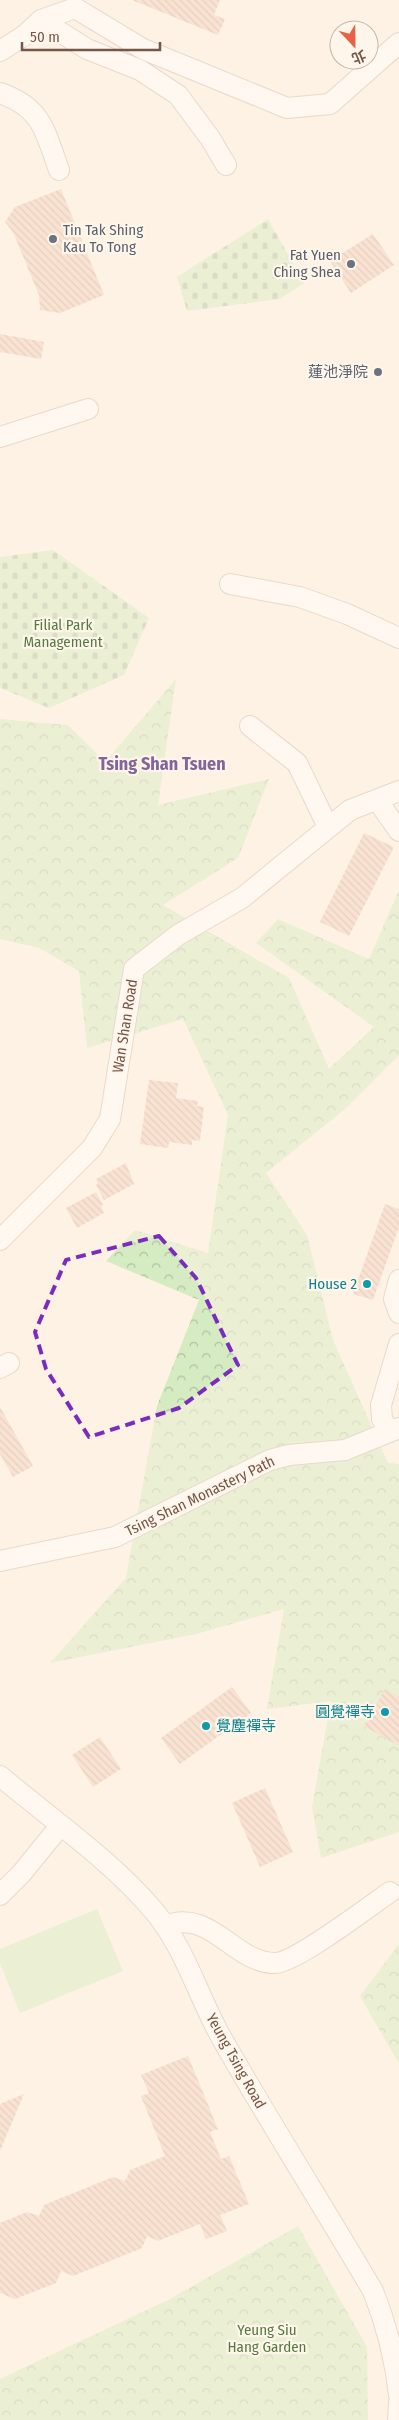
<svg xmlns="http://www.w3.org/2000/svg" width="399" height="2420" font-family="'Fira Sans Condensed','Noto Sans TC',sans-serif">
<style>
.forest{fill:url(#forest-crowns)}
.cemetery{fill:url(#cemetery-stones)}
.pitch{fill:#d5ebc2}
.building{fill:url(#building-back-hatch)}
.lines{fill:none;stroke-linecap:round;stroke-linejoin:round}
.minor-casing{stroke:#d1baad;stroke-width:22}
.minor{stroke:#fff;stroke-width:20}
.marked{fill:none;stroke:#7b2cbf;stroke-width:4;stroke-dasharray:10 6;stroke-linejoin:round}
.worship-dot{fill:#6b7280;stroke:#fff6eb;stroke-width:2}
.culture-dot{fill:#0f9aa8;stroke:#fff6eb;stroke-width:2}
.labels{text-anchor:middle;dominant-baseline:central;stroke-width:4.5;stroke-linejoin:round;paint-order:stroke}
.worship-label{font-size:15px;fill:#5b616d;stroke:#fff6eb;text-anchor:end}
.park-label{font-size:15px;fill:#557c40;stroke:#fff6eb}
.street-label{font-size:15px;fill:#765649;stroke:#fff6eb}
.culture-label{font-size:15px;fill:#0d838f;stroke:#fff6eb;text-anchor:end}
.quarter-label{font-size:18px;font-weight:bold;fill:#84649a;stroke:#fff6eb}
</style>
<defs>
<pattern id="forest-crowns" width="20" height="18" patternUnits="userSpaceOnUse" patternTransform="scale(1.25)"><rect width="20" height="18" fill="#d5ebc2"/><path d="M2 6a3 3 0 1 1 6 0M12 15a3 3 0 1 1 6 0" fill="none" stroke="#b1c1a0"/></pattern>
<pattern id="cemetery-stones" width="16" height="16" patternUnits="userSpaceOnUse" patternTransform="scale(1.25)"><rect width="16" height="16" fill="#d5ebc2"/><path d="M2 7V4a2 2 0 0 1 4 0v3zM10 15v-3a2 2 0 0 1 4 0v3z" fill="#b1c1a0"/></pattern>
<pattern id="building-back-hatch" width="6" height="6" patternUnits="userSpaceOnUse" patternTransform="scale(1.25)"><rect width="6" height="6" fill="#f3cebb"/><path d="M-1 5l2 2M0 0l6 6M5-1l2 2" fill="none" stroke="#c9aa9a"/></pattern>
</defs>
<rect width="100%" height="100%" fill="#fdf2e4"/>
<path class="forest" d="M176 679 158 805 269 779 238 858 163 905 289 978 329 1069 374 1027 256 943 278 919 369 959 399 890V1055L346 1108 266 1173 307 1235 333 1340 388 1463 399 1464V1832L321 1858 312 1807 331 1701 267 1709 284 1609 196 1634 50 1663 126 1578 157 1406 199 1300 106 1261 135 1230 208 1253 228 1115 183 1019 87 1048 79 971 39 948 0 939V719L68 725 105 762Z
M399 1944V2064L360 1996Z
M298 2226 367 2347 368 2420H0V2379L168 2300Z"/>
<path class="cemetery" d="M268 219 304 283 280 299 187 311 177 277Z
M53 550 149 618 124 675 49 708 0 688V557Z"/>
<path class="pitch" d="M97 1909 123 1971 20 2013 0 1963V1949Z"/>
<path class="building" d="M132 0H220L214 15 225 19 218 35Z
M61 189 104 295 60 313 40 310 39 295 13 232 5 222 15 207Z
M373 234 394 265 351 293 330 261Z
M0 334 44 342 41 359 0 352Z
M364 833 394 847 349 936 320 922Z
M149 1080 178 1083 176 1098 198 1101 197 1106 204 1107 200 1141 192 1140V1145L169 1142 168 1148 140 1144Z
M126 1163 134 1184 104 1200 96 1185 98 1184 96 1179Z
M96 1192 103 1205 101 1206 104 1213 77 1228 66 1208Z
M385 1204 399 1209V1227L373 1300 353 1294Z
M0 1407 33 1466 13 1477 0 1454Z
M232 1687 251 1713 180 1764 161 1738Z
M385 1689 399 1697V1746L364 1726Z
M100 1737 121 1769 93 1787 72 1755Z
M265 1788 293 1852 260 1867 232 1803Z
M188 2056 218 2129 210 2132 221 2159 229 2156 249 2204 220 2215 227 2231 206 2239 200 2224 158 2241 147 2236 142 2248 73 2276 61 2271 56 2283 15 2299 0 2293V2223L27 2212 39 2216 44 2205 113 2177 125 2181 130 2170 165 2156 141 2096 149 2093 141 2075Z
M24 2094 0 2151V2104Z"/>
<g class="lines">
<g class="minor-casing">
<path id="minor" d="M41 20 87 49 140 70 178 95 210 138 226 165
M0 51 25 35 41 20 75 8 143 49 287 108 330 104 399 43
M0 93C43 108 45 132 59 170
M0 437 88 409
M230 584 300 597 347 614 399 638
M250 726 297 763 328 827
M377 800 399 831
M0 1240 92 1148 110 1119 134 969 178 935 242 898 350 810 399 791
M399 1280 394 1299 399 1313
M0 1368 9 1363
M389 1432 382 1419 381 1405 399 1344
M0 1561 115 1537 270 1460 289 1455 345 1450 399 1428
M0 1776C50 1818 112 1861 154 1911 185 1948 198 1996 221 2037 270 2123 323 2206 373 2291 387 2326 395 2358 399 2395
M0 1895 21 1874 60 1826
M165 1926C211 1907 234 1964 276 1963 296 1962 370 1906 390 1892
M398 2420 399 2403"/>
</g>
<use href="#minor" class="minor"/>
</g>
<path d="M0 0H399V2420H0ZM159 1236 196 1278 238 1365 179 1408 89 1437 46 1369 35 1332 66 1260Z" fill="#fdf2e4" fill-opacity=".55" fill-rule="evenodd"/>
<path class="marked" d="M159 1236 196 1278 238 1365 179 1408 89 1437 46 1369 35 1332 66 1260Z"/>
<g class="worship-dot">
<circle cx="53" cy="239" r="5"/>
<circle cx="351" cy="264" r="5"/>
<circle cx="378" cy="372" r="5"/>
</g>
<g class="culture-dot">
<circle cx="367" cy="1284" r="5"/>
<circle cx="385" cy="1712" r="5"/>
<circle cx="206" cy="1726" r="5"/>
</g>
<g class="labels">
<g class="worship-label">
<text x="63" y="230" text-anchor="start">Tin Tak Shing<tspan x="63" dy="17">Kau To Tong</tspan></text>
<text x="341" y="255">Fat Yuen<tspan x="341" dy="17">Ching Shea</tspan></text>
<text x="368" y="372">蓮池淨院</text>
</g>
<g class="park-label">
<text x="63" y="625">Filial Park<tspan x="63" dy="17">Management</tspan></text>
<text x="267" y="2330">Yeung Siu<tspan x="267" dy="17">Hang Garden</tspan></text>
</g>
<g class="street-label">
<text transform="translate(125 1026) rotate(-81)">Wan Shan Road</text>
<text transform="translate(200 1496) rotate(-26)">Tsing Shan Monastery Path</text>
<text transform="translate(236 2061) rotate(61)">Yeung Tsing Road</text>
</g>
<g class="culture-label">
<text x="357" y="1284">House 2</text>
<text x="375" y="1712">圓覺禪寺</text>
<text x="216" y="1726" text-anchor="start">覺塵禪寺</text>
</g>
<g class="quarter-label">
<text x="162" y="764">Tsing Shan Tsuen</text>
</g>
</g>
<g transform="translate(354 45) rotate(158)"><circle r="24" fill="#fff6eb" stroke="#c8b6aa"/>
<path d="M0-4L9 19L0 12L-9 19Z" fill="#ea6045"/>
<text y="-8" font-size="14" font-weight="bold" text-anchor="middle" fill="#765649">北</text>
</g>
<path d="M22 42v8h138v-8" fill="none" stroke="#765649" stroke-width="2.5"/>
<text x="30" y="42" font-size="15" fill="#765649" stroke="#fff6eb" stroke-width="4" paint-order="stroke">50 m</text>
</svg>
